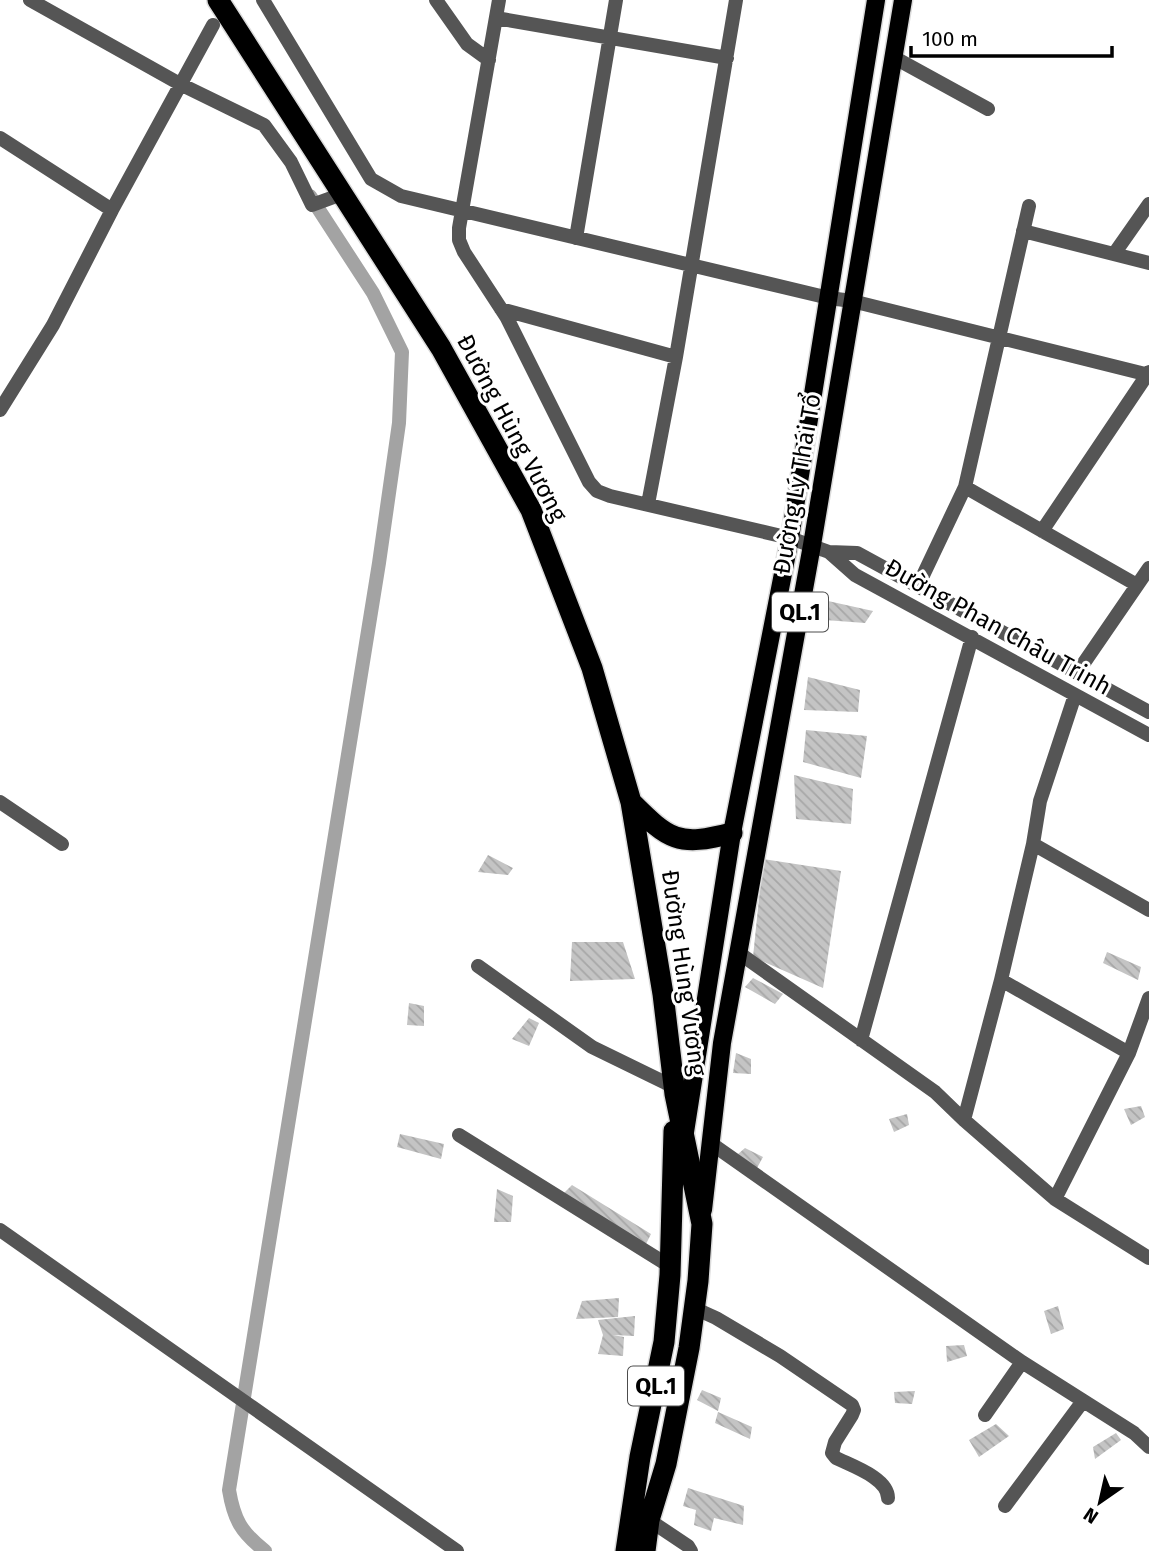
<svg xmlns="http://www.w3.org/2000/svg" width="1149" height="1551" font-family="'Fira Sans',sans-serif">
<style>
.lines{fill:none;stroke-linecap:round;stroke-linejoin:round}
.canal{stroke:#a3a3a3;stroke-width:14}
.building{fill:url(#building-back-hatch)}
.primary-casing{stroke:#dbdbdb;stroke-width:21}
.highway-casing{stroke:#dbdbdb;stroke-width:24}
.street{stroke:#555;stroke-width:14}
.primary{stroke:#000;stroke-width:18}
.highway{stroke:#000;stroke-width:21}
.labels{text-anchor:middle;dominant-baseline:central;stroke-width:6;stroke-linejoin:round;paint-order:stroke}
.shield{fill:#fff;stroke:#4c4c4c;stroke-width:2}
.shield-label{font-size:23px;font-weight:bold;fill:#000}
.street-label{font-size:24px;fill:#000;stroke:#fff}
</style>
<defs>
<pattern id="building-back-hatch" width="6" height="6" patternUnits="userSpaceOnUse" patternTransform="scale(1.75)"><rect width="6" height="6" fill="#c4c4c4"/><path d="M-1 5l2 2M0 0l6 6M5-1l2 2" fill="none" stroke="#a7a7a7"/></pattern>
</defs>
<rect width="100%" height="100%" fill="#fff"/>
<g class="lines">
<path class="canal" d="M265 1551C241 1532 234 1520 229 1490L379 563 399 423 402 352 373 293 310 196"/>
</g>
<path class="building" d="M828 601 873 611 865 623 825 620Z
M808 677 860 690 858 712 804 710Z
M806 730 867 736 861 778 803 762Z
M794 775 853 789 851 824 796 819Z
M488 855 513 868 508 875 478 872Z
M763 859 841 871 823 988 753 957Z
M572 942H623L635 979 570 981Z
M1107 952 1141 967 1138 980 1103 963Z
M753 978 783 994 775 1004 745 987Z
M409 1003 424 1006V1026L407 1025Z
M529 1018 539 1023 529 1046 512 1039Z
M736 1053 751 1059V1074L733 1073Z
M1141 1106 1145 1117 1131 1125 1124 1109Z
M907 1114 909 1125 894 1132 889 1119Z
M400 1134 444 1144 441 1159 397 1147Z
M745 1148 763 1157 757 1168 738 1154Z
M572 1185 651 1234 645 1246 564 1193Z
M497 1189 513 1196 511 1222H494Z
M619 1298 618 1317 576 1319 582 1301Z
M1058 1306 1064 1329 1051 1334 1044 1311Z
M635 1316 634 1336 613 1335 624 1337 623 1356 598 1354 603 1335 598 1320Z
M964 1345 967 1356 947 1362 946 1346Z
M702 1390 721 1398 718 1411 697 1400Z
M915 1391 912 1404 895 1403 894 1392Z
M718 1412 752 1427 750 1439 715 1423Z
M996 1424 1009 1436 979 1457 969 1440Z
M1116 1433 1121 1440 1095 1459 1093 1447Z
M688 1488 744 1506 743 1525 714 1518 711 1531 694 1525 696 1510 683 1506Z"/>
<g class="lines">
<g class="primary-casing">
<path id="primary" d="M685 1132 732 833 790 538 876 0
M703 1210 722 1043 812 545 903 0"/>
</g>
<g class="highway-casing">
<path id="highway" d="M218 0 441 348 531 510 592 668 631 802 663 994 675 1094 702 1224 698 1281 689 1348 666 1464 649 1520 645 1551
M631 802C669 840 678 847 732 833
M626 1551 640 1457 664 1342 670 1275 674 1131"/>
</g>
<path class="street" d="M30 0 180 84 264 125 291 162 312 205 342 194
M263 0 371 179 401 196 829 298 852 301 1149 375
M436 0 467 44 489 60
M499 0 459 228V240L464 252 507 318 589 482 597 491 610 496 790 538 829 552 857 553 1149 712
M496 18 727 58
M895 58 988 109
M0 138 112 210
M1023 231 1149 263
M576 238 616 0
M1114 254 1149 204
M501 309 676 357
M0 410 53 325 112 210 213 25
M965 487 1137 585
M648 504 676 357 736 0
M1042 531 1149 372
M829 552 855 575 1149 735
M918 586 965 487 1029 206
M1077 673 1149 568
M0 802 62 844
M1033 844 1149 910
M739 953 935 1092 964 1120 1055 1199 1149 1258
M478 966 592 1047 674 1087
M1001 980 1129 1053
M861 1040 972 637
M964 1120 1001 980 1033 844 1040 801 1075 695
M459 1135 671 1267
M709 1142 1022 1362 1134 1433 1149 1447
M1055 1199 1129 1053 1149 998
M0 1230 457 1551
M694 1308 716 1318 780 1356 852 1405 854 1410 852 1415 835 1442 832 1453 836 1458C852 1466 888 1478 888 1498
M985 1415 1022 1362
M1005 1506 1083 1401
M649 1520 688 1546 691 1551"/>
<use href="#primary" class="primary"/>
<use href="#highway" class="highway"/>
</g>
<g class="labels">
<g class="shield">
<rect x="772" y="592.5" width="56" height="39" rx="5"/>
<rect x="628" y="1366.5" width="56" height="39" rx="5"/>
</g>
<g class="shield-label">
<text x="800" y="612">QL.1</text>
<text x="656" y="1386">QL.1</text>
</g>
<g class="street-label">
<text transform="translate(512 428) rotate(62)">Đường Hùng Vương</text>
<text transform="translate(797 484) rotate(-80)">Đường Lý Thái Tổ</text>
<text transform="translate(998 627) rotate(29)">Đường Phan Châu Trinh</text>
<text transform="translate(684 973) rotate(82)">Đường Hùng Vương</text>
</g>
</g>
<g transform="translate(1100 1502) rotate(214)" stroke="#ffffff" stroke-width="5" paint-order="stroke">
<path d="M0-5L12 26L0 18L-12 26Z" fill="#000000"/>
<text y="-10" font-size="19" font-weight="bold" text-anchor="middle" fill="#000000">N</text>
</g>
<path d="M911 46v10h201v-10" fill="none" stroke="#000000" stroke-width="3.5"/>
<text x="922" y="46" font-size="21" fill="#000000" stroke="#ffffff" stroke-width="5" paint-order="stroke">100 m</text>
</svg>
